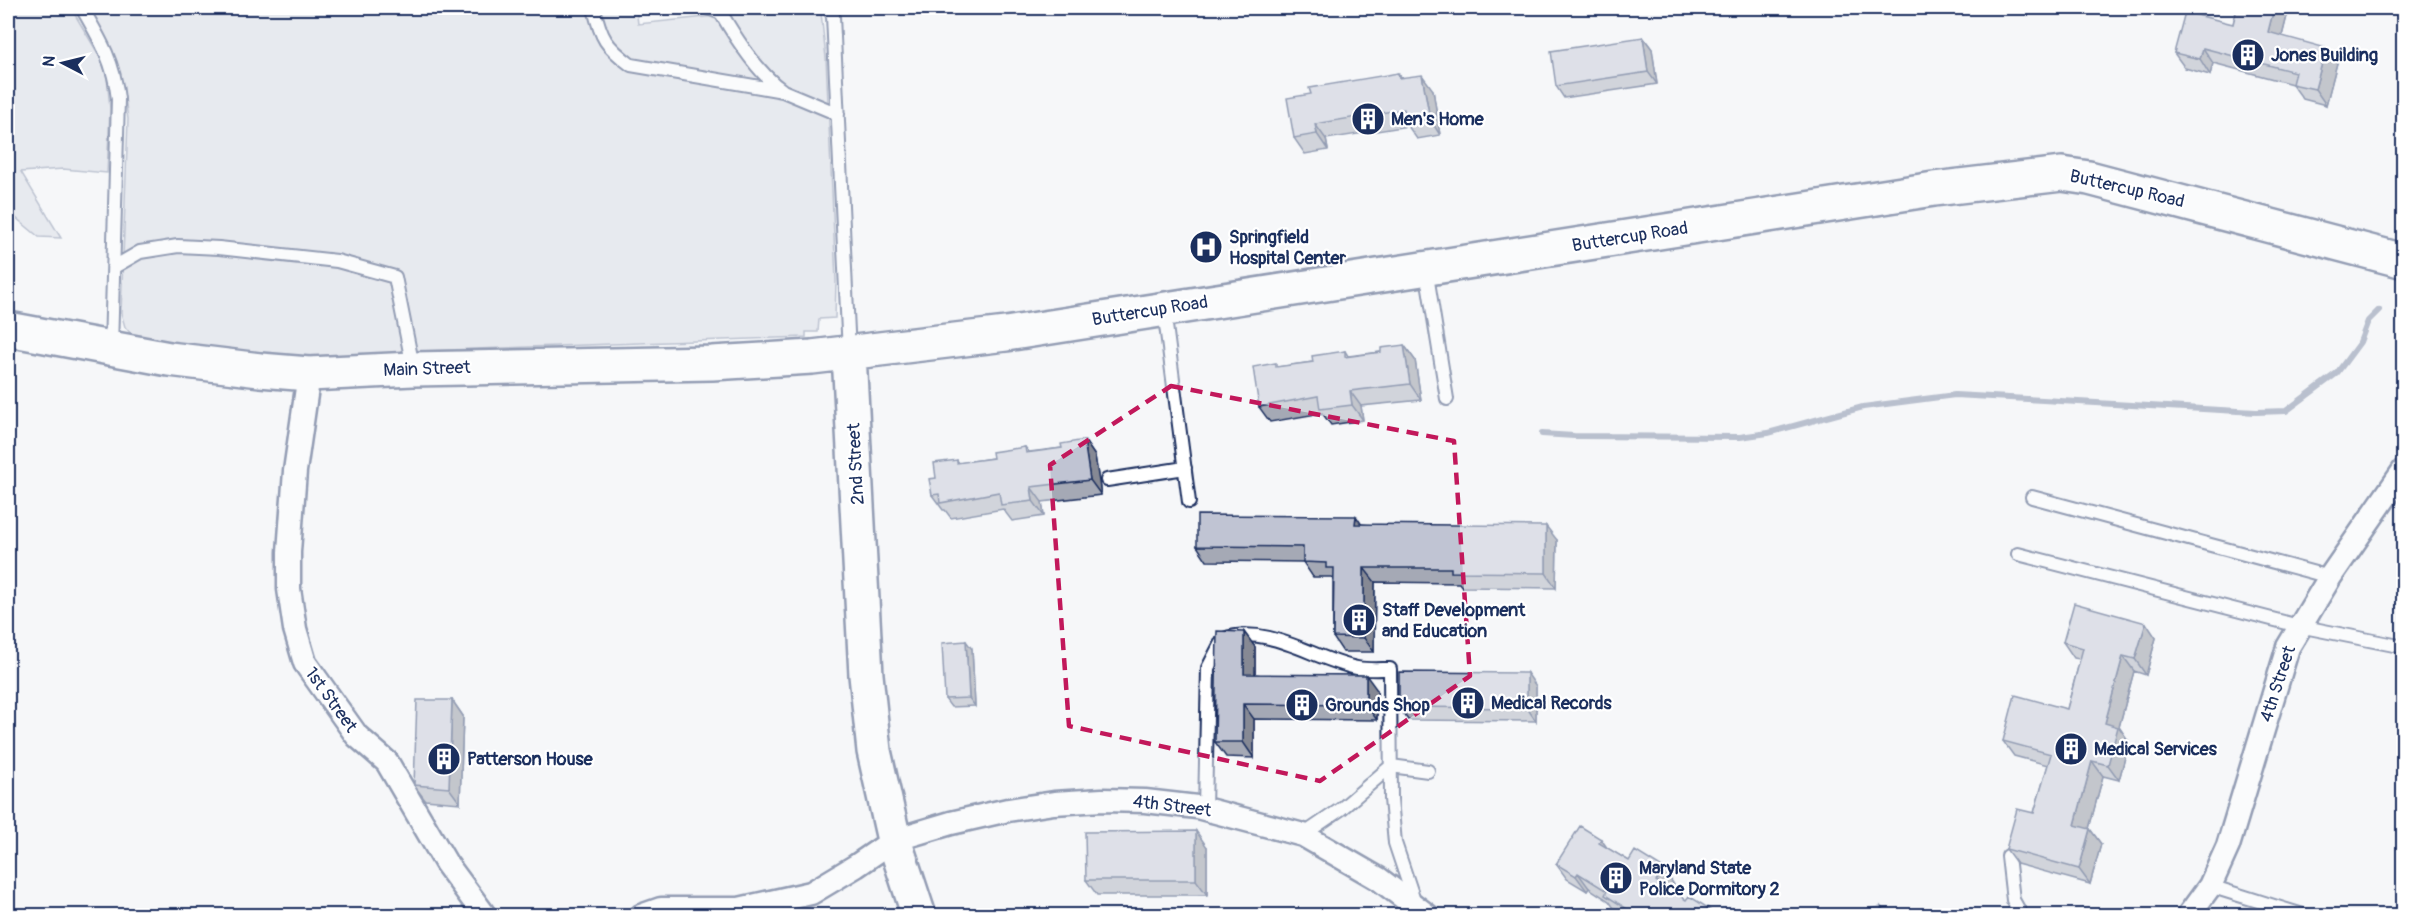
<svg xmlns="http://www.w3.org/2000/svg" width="2411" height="923" font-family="Pangolin,sans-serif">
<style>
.green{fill:#d6d9e2;stroke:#7884a0;stroke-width:1.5}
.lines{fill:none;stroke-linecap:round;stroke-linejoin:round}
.stream{stroke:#707c99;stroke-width:6}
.lane-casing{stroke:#1b2f5e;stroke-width:16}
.street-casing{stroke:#1b2f5e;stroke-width:27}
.secondary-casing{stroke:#1b2f5e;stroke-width:38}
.lane{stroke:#fff;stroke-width:12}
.street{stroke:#fff;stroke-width:22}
.secondary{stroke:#fff;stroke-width:33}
.wall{fill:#a5a9b5;stroke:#1b2f5e;stroke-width:1.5}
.shaded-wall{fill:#868994;stroke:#1b2f5e;stroke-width:1.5}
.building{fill:#c0c4d3;stroke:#1b2f5e;stroke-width:1.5}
.marked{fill:none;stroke:#c2185b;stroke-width:4.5;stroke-dasharray:12 8;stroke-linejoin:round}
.labels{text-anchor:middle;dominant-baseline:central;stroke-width:4.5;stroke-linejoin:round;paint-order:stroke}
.poi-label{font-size:18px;font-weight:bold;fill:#1b2f5e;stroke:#fff;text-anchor:start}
.street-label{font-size:18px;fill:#1b2f5e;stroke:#fff}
</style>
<rect width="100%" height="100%" fill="#f6f7f9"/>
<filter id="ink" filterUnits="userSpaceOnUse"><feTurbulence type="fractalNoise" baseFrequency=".0167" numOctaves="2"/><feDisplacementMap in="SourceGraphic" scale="12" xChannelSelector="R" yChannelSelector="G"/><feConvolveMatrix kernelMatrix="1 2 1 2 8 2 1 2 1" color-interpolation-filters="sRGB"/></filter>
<g filter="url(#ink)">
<path class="green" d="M8 8H71L106 67 110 109 107 173 63 169 21 172 61 238 39 237 10 213H8Z
M86 8H636L638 24 725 15V8H818L821 13 826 58 836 281 835 318 819 319 818 332H806V337L420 351 308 358 261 357 135 338 125 327 121 313 128 119C123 73 110 47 86 8Z"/>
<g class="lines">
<path class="stream" d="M1542 434 1574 436 1740 437 1768 433 1863 407 1955 395 2256 412 2286 411 2337 373 2360 342 2368 321 2379 310"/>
<g class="lane-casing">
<path id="lane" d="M82 8C100 39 114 62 118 99L111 348
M594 8C601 39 606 46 631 65L783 91 838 114
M708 8 721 13C735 37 759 74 782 90
M829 8 833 16 849 353
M114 267 140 252 178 246 219 248 337 261 395 277 413 367
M1426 269 1447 399
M1164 310 1189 502
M1107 480 1185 468
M2032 497 2330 577
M2018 554 2299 626 2404 647
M1205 809 1208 668 1223 639C1270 624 1312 659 1357 668 1368 670 1380 669 1390 669L1391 799 1395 843 1415 903
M1303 835 1341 809 1391 766 1428 771
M2008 856 2013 900 2022 916
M2210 886 2306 916"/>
</g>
<g class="street-casing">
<path id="street" d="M309 374 295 471 289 552V589L295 629 305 663 357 736 387 762 446 863 485 916
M641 916 661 909H739L811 893 856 866 894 840 951 823 1008 810 1054 803 1102 800 1145 801 1197 807 1303 835 1379 879 1428 916
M2188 916 2210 886 2228 846 2288 647 2330 577 2404 470"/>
</g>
<g class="secondary-casing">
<path id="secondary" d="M8 329 169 359 260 370 309 374 413 369 712 363 812 357 1006 334 1934 189 2062 174 2089 178 2404 261
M849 354 866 675 874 751 894 840 919 916"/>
</g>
<use href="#lane" class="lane"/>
<use href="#street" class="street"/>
<use href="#secondary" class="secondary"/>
</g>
<path class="wall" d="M2237 8H2289L2282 36 2337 63 2326 105 2303 99 2292 84 2213 63 2210 75 2185 68 2174 53 2233 24Z
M1643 37 1652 49 1657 84 1564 98 1556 86Z
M1398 73 1402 78 1433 90 1440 135 1417 139 1408 126 1326 139 1328 150 1305 154 1294 138 1311 94Z
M1404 345 1415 360 1421 400 1361 406 1363 420 1331 425 1322 413 1270 422 1259 407 1278 367 1313 362 1345 351 1348 356 1381 352Z
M1084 440 1095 456 1101 495 1042 502 1044 516 1012 521 1003 509 951 518 945 510H943L932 495 936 478 957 460 959 463 993 458 1025 447 1029 452 1062 448Z
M1361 524 1557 540 1556 588 1462 587 1459 583 1375 582 1374 652H1343L1333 637V579L1332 577H1313L1303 562 1207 561 1197 546Z
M1244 632 1255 647V674L1377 690V720L1254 719V758L1226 757 1215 742Z
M2156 638 2146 675 2134 671 2119 727 2129 742 2119 780 2103 776 2089 828 2101 844 2090 884 2017 864 2006 849 2034 813 2048 765 2014 756 2003 741 2067 709 2080 659 2074 658 2063 642Z
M972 649 975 706 951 707 945 699Z
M1536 686V721L1408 720 1399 707Z
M452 700 463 716 460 803 425 800 414 785Z
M1207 847V895H1097L1086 880Z
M1607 848 1629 861 1664 869 1674 885 1671 890 1686 900 1708 908 1713 915H1623L1616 911 1609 901 1589 888 1587 891 1567 879 1556 864Z"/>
<path class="shaded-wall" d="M2274 8H2289L2279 48 2268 32Z
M1643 37 1652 49 1657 84 1648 72Z
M2203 48 2213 63 2210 75 2200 59Z
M2326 48 2337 63 2326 105 2315 89Z
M1422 75 1433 90 1440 135 1430 119Z
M1315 124 1326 139 1328 150 1317 134Z
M1404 345 1415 360 1421 400 1410 384Z
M1350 391 1361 406 1363 420 1352 405Z
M1084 440 1095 456 1101 495 1090 480Z
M1031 487 1042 502 1044 516 1033 501Z
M1356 516 1366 531 1355 524Z
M1546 526 1557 540 1556 588 1546 573Z
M1364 568 1375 582 1374 652 1364 638Z
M2146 623 2156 638 2146 675 2135 659Z
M1244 632 1255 647V689L1244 674Z
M966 641 972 649 975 706 969 698Z
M2123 656 2134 671 2119 727 2129 742 2119 780 2108 765 2105 723Z
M1527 673 1536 686V721L1527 708Z
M1366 675 1377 690V720L1366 705Z
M452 700 463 716 460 803 449 788Z
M1243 704 1254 719V758L1243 742Z
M2092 761 2103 776 2086 840 2075 825Z
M2090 829 2101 844 2090 884 2079 869Z
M1196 831 1207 847V895L1196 880Z
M1601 839 1612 855 1599 843Z
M1664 869 1674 885 1667 897 1656 881Z
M1578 873 1589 888 1587 891 1576 876Z
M1881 907 1887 915H1882Z
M1708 908 1713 915H1703Z
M1637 911 1640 915H1636L1635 914Z"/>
<path class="building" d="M2237 8H2274L2268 32 2326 48 2315 89 2292 84 2295 72 2203 48 2200 59 2174 53 2185 12 2233 24Z
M1643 37 1648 72 1556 86 1551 51Z
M1398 73 1399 78 1422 75 1430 119 1407 123 1404 109 1315 124 1317 134 1294 138 1287 98 1311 94 1309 88Z
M1404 345 1410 384 1350 391 1352 405 1320 409 1318 396 1259 407 1253 367 1276 363V367L1313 362 1312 356 1345 351V357L1381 352V348Z
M1084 440 1090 480 1031 487 1033 501 1001 505 999 492 940 503 939 494 932 495 929 479 936 478 934 463 957 460V463L993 458 992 452 1025 447 1026 453 1062 448 1061 444Z
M1197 515 1356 516 1355 524 1546 526V573L1451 572V568H1364V638L1333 637 1334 568H1326V563L1303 562V547L1197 546Z
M2074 603 2146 623 2135 659 2123 656 2105 723 2118 727 2108 765 2092 761 2075 825 2090 829 2079 869 2006 849 2017 809 2034 813 2051 754 2003 741 2015 695 2067 709 2083 648 2063 642Z
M1217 631 1244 632V674L1366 675V705L1243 704V742H1215Z
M966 641 969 698 945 699 942 643Z
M1399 672 1527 673V708L1399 707Z
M417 700H452L449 788 414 785Z
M1580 826 1601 839 1599 843 1629 861 1635 851 1664 869 1656 881 1686 900 1689 896 1708 908 1703 915H1645L1637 911 1635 914 1605 895 1607 891 1578 873 1576 876 1556 864Z
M1196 831V880H1086L1085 832Z
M1881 907 1882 915H1848L1847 912Z
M1939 909 1940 915H1918L1917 912Z"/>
</g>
<path d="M0 0H2411V923H0ZM1171 386 1454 441 1470 676 1320 781 1069 726 1050 465Z" fill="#f6f7f9" fill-opacity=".55" fill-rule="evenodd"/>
<path class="marked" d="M1171 386 1454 441 1470 676 1320 781 1069 726 1050 465Z"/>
<defs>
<g id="building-disc" transform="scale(1.725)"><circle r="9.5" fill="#1b2f5e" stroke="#fff"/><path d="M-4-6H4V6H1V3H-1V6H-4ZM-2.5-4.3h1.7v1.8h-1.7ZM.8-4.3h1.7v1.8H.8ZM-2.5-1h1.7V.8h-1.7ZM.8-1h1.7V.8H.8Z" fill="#fff"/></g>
<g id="hospital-disc" transform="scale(1.725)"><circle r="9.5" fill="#1b2f5e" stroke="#fff"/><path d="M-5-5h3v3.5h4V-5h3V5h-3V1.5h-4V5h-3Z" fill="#fff"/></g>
</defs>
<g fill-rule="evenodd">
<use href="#building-disc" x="2248" y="55"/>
<use href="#building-disc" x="1368" y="119"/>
<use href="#hospital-disc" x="1206" y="247"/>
<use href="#building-disc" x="1359" y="620"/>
<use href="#building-disc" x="1468" y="703"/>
<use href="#building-disc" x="1302" y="705"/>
<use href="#building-disc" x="2071" y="749"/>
<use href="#building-disc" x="444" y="759"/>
<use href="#building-disc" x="1616" y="878"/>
</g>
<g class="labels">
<g class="poi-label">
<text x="2271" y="55">Jones Building</text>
<text x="1391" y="119">Men's Home</text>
<text x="1229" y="237">Springfield<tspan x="1229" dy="21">Hospital Center</tspan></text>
<text x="1382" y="610">Staff Development<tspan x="1382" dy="21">and Education</tspan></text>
<text x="1491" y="703">Medical Records</text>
<text x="1325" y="705">Grounds Shop</text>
<text x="2094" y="749">Medical Services</text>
<text x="467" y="759">Patterson House</text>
<text x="1639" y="868">Maryland State<tspan x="1639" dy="21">Police Dormitory 2</tspan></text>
</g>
<g class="street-label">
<text transform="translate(2127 189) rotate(13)">Buttercup Road</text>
<text transform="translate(1630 237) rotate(-9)">Buttercup Road</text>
<text transform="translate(1150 311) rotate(-9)">Buttercup Road</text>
<text transform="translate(427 369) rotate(-2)">Main Street</text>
<text transform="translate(856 464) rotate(-93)">2nd Street</text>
<text transform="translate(2278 684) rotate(-72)">4th Street</text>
<text transform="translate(331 700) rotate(54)">1st Street</text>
<text transform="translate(1172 806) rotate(7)">4th Street</text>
</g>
</g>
<rect width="2411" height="923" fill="none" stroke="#fff" stroke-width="30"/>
<rect x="15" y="15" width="2381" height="893" fill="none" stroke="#1b2f5e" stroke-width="2" filter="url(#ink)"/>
<g transform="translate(63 63) rotate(277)" stroke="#ffffff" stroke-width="4.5" paint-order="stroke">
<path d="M0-4.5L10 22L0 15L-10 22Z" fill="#1b2f5e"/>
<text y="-9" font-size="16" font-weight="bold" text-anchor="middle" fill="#1b2f5e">N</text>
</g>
</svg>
